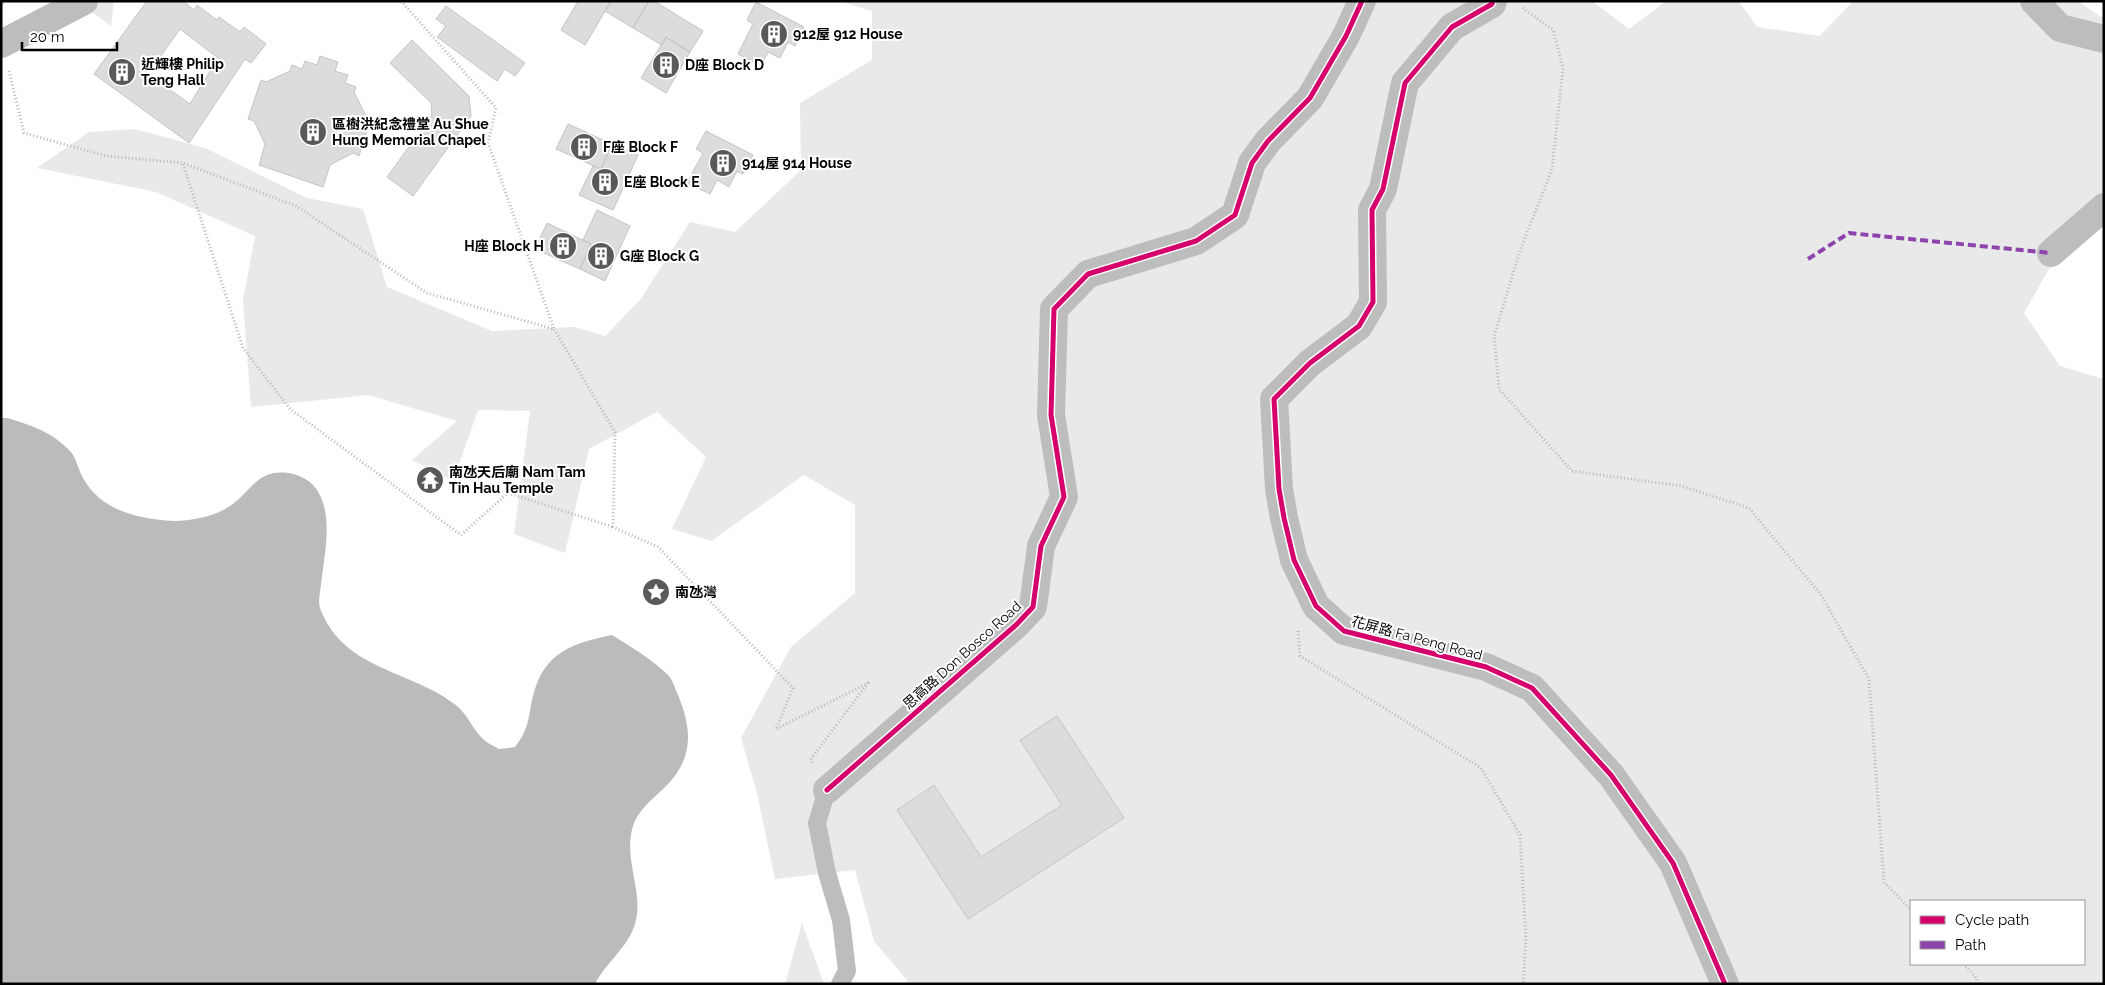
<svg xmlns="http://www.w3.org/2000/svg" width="2105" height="985" font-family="Raleway,'Noto Sans TC',sans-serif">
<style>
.green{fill:#e9e9e9;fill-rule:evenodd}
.water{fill:#bbb}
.building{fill:#dcdcdc;stroke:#c4c4c4;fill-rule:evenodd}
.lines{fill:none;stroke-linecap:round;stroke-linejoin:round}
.path{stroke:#b8b8b8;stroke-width:3;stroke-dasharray:1 2.5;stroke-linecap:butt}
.service{stroke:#bdbdbd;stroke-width:18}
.minor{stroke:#bdbdbd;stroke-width:28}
.quiet{stroke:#8e44ad;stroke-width:4;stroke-dasharray:8 4;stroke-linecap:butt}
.cycleway-casing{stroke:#fff;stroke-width:8}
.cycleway{stroke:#d6006c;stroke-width:5}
.labels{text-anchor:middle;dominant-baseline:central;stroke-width:4;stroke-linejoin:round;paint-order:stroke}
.poi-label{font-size:14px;font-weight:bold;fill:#000;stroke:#fff;text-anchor:start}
.street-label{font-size:14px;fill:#000;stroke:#fff}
</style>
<rect width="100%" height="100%" fill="#fff"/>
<path class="green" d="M77 1H114L111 26Z
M839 1H1592L1629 29 1666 1H1739L1757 27 1820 36 1853 1H2078L2104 19V208L2054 260 2024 313 2060 366 2104 379V984H910L874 941 855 870 775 879 757 793 741 738 791 647 855 593V505L804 475 711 541 672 529 706 457 657 412 589 449 565 553 514 534 530 411 478 410 453 481 412 460 457 421 368 395 251 407 243 301 255 236 156 192 37 168 89 132 135 129 205 148 307 198 363 209 387 287 492 331 574 327 605 336 640 300 690 222 735 232 801 170 800 103 872 60V11ZM1911 901H2084V964H1911Z
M802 923 824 984H785Z"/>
<path class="water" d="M1 418H7C31 425 52 432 70 451 76 457 78 469 83 478 101 511 139 519 174 521 189 521 212 517 225 509 250 496 254 469 288 473 296 474 306 478 312 484 336 508 324 555 321 585 320 592 318 602 320 608 343 671 413 670 457 706 468 715 473 730 483 739 487 743 494 746 499 749L515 747C533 724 527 711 536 686 549 649 579 642 612 635 631 647 652 659 668 675 673 680 675 689 678 695 690 724 694 751 674 777 661 794 640 805 633 826 623 858 643 891 636 920 631 945 606 962 595 984H1Z"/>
<path class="building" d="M147 1H183L194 10 197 5 217 20 219 17 240 32 244 27 266 44 251 63 245 59 189 143 94 74ZM180 29 218 58 190 104 148 74Z
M578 1H607L610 3 585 45 561 30Z
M607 1H649L633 28 605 11 610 3Z
M649 1H654L703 31 690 52 666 37 662 45 633 28Z
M756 2 804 27 795 46 788 42 780 58 768 52 761 66 738 54 753 24 747 20Z
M446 6 525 63 515 76 505 69 497 81 437 37 446 26 436 19Z
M666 37 690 52 666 93 641 78Z
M412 40 469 96 471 116 413 196 387 177 432 115 431 103 390 63Z
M320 56 338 62 335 71 348 75 345 83 356 87 354 92 366 116 371 117 359 156 353 153 330 165 323 187 259 165 265 144 254 121 248 119 261 80 266 82 290 71 292 65 302 69 305 61 317 65Z
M568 124 612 144 601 169 556 149Z
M706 131 753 155 743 174 737 171 729 187 717 180 710 194 687 183 703 153 696 149Z
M612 144 638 155 613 210 579 195 593 166 601 169Z
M597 210 630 226 605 281 580 269 591 244 583 240Z
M547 223 591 244 580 269 535 249Z
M1057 716 1124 818 968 919 897 810 934 785 981 857 1062 805 1020 740Z"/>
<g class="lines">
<path class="path" d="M401 1 496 108 488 143 554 329
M1 7 4 1
M1523 8 1553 30 1563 68 1552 169 1519 254 1494 336 1499 389 1572 471 1681 486 1749 508 1821 595 1869 679 1884 882 1911 910
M9 71 24 133 106 156 183 163 296 206 427 293 554 329 615 432 613 527 658 547 793 688 776 729 868 683 811 759 812 764
M183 164 243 348 290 409 461 535 508 493 613 527
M1298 631 1300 656 1481 768 1520 835 1526 939 1523 984
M1963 964 1975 976 1979 984"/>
<path class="service" d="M827 790 817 823 827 873 841 920 847 971 840 984"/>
<path class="minor" d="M1493 1 1492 4 1452 27 1405 83 1383 189 1372 210 1373 302 1359 326 1310 363 1274 399 1279 489 1284 518 1294 560 1316 606 1344 631 1486 667 1532 688 1611 775 1673 863 1725 984
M2034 1 2060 28 2104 39
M1 44 84 1
M2051 253 2104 207
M827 790 1016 625 1033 607 1041 546 1064 497 1051 415 1054 309 1088 274 1196 241 1235 215 1252 163 1268 141 1310 98 1346 36 1362 1"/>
<path class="quiet" d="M1808 259 1849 233 2051 253"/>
<g class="cycleway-casing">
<path id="cycleway" d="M1493 1 1492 4 1452 27 1405 83 1383 189 1372 210 1373 302 1359 326 1310 363 1274 399 1279 489 1284 518 1294 560 1316 606 1344 631 1486 667 1532 688 1611 775 1673 863 1725 984
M827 790 1016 625 1033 607 1041 546 1064 497 1051 415 1054 309 1088 274 1196 241 1235 215 1252 163 1268 141 1310 98 1346 36 1362 1"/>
</g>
<use href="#cycleway" class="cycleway"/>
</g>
<defs>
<g id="building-disc" transform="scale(1.4375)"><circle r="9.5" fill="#595959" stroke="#fff"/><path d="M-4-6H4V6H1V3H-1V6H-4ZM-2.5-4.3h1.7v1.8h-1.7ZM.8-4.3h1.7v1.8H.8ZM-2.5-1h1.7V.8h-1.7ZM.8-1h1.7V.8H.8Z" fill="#fff"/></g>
<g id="temple-disc" transform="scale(1.4375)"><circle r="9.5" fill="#595959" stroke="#fff"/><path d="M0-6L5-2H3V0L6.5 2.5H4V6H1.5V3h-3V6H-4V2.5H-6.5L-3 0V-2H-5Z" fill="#fff"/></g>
<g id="sight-disc" transform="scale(1.4375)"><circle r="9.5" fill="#595959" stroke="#fff"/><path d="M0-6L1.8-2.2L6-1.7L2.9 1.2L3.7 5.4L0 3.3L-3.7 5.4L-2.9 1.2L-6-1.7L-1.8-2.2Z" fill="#fff"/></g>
</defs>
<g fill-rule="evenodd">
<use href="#building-disc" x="774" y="34"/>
<use href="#building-disc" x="666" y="65"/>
<use href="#building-disc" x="122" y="72"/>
<use href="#building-disc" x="313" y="132"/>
<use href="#building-disc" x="584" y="147"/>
<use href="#building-disc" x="723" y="163"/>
<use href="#building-disc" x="605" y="182"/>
<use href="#building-disc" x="563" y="246"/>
<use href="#building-disc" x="601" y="256"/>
<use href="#temple-disc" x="430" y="480"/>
<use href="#sight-disc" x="656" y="592"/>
</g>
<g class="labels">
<g class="poi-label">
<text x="793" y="34">912屋 912 House</text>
<text x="141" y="64">近輝樓 Philip<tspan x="141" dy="16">Teng Hall</tspan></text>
<text x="685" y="65">D座 Block D</text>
<text x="332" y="124">區樹洪紀念禮堂 Au Shue<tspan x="332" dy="16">Hung Memorial Chapel</tspan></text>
<text x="603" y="147">F座 Block F</text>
<text x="742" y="163">914屋 914 House</text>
<text x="624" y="182">E座 Block E</text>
<text x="544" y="246" text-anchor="end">H座 Block H</text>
<text x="620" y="256">G座 Block G</text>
<text x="449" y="472">南氹天后廟 Nam Tam<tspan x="449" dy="16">Tin Hau Temple</tspan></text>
<text x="675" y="592">南氹灣</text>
</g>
<g class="street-label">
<text transform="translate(1417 638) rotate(15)">花屏路 Fa Peng Road</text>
<text transform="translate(962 655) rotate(-42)">思高路 Don Bosco Road</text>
</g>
</g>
<rect width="2105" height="985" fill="none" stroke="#000000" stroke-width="5"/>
<rect x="1910" y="900" width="175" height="65" fill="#ffffff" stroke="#999999"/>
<rect x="1920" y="916" width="25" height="8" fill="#d6006c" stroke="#999999"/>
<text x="1955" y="925" font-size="15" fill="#000000">Cycle path</text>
<rect x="1920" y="941" width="25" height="8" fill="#8e44ad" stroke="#999999"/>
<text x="1955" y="950" font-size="15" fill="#000000">Path</text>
<path d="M22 42v8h95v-8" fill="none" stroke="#000000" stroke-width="2.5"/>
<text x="30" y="42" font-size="15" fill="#000000" stroke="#ffffff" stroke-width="4" paint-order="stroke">20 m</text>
</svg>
